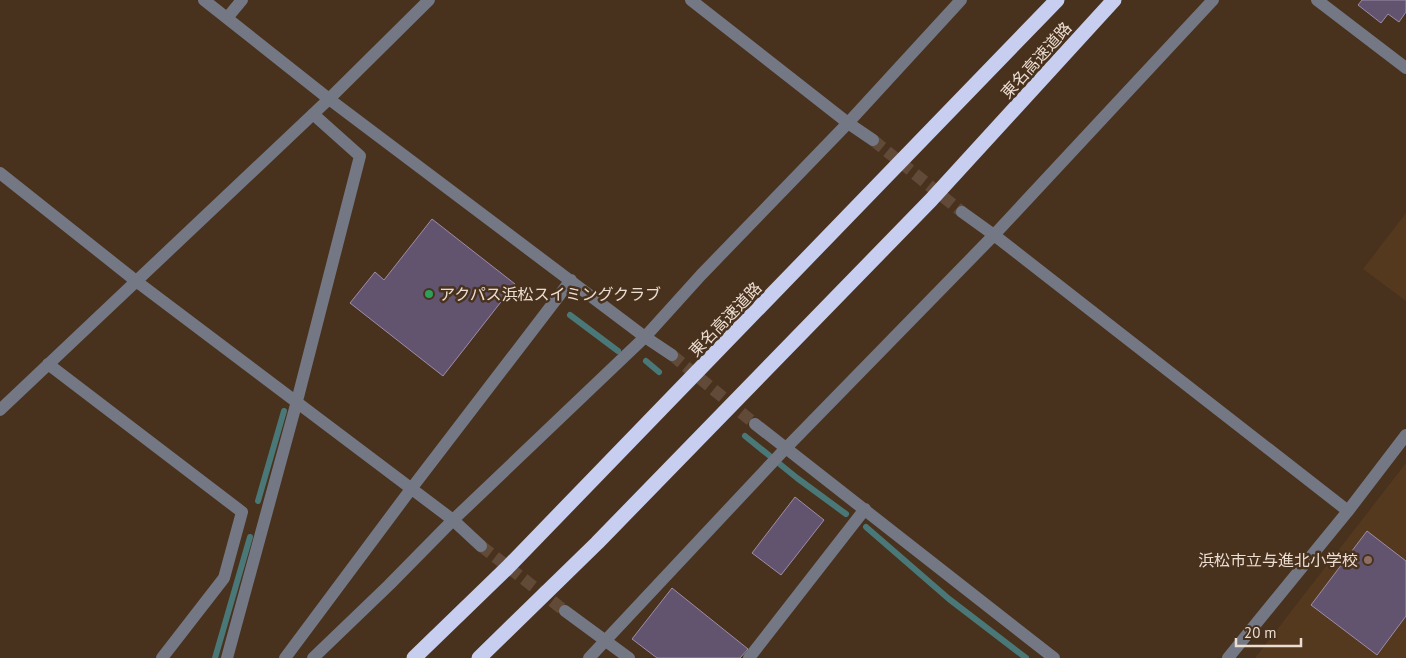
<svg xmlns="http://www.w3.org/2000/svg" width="1406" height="658" font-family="'PT Sans','Noto Sans JP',sans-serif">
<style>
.built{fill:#55391f}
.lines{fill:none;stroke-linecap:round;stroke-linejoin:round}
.stream{stroke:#4a7878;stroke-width:6}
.building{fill:#62546e;stroke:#9c8daa}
.minor-tunnel{stroke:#614b38;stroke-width:12;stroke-dasharray:12 6;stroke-linecap:butt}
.minor{stroke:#747784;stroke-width:12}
.highway{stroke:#c7ceef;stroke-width:15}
.leisure-dot{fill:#2e9e5b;stroke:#48311d;stroke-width:2}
.education-dot{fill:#8d6e63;stroke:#48311d;stroke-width:2}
.labels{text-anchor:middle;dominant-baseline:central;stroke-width:5;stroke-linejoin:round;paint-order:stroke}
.street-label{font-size:16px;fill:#ecddd1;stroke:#48311d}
.poi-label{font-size:16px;fill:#ecddd1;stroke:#48311d;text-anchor:start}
</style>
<rect width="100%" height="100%" fill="#48311d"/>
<path class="built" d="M1406 213V301L1363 269Z
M1406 463V658H1255Z"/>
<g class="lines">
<path class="stream" d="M570 315 618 351
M646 361 659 372
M745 436 797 478 846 514
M258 501 284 411
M866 527 949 599 1026 658
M215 658 250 537"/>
</g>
<path class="building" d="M1362 0H1406V12L1399 22 1388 14 1381 23 1358 5Z
M432 219 515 284 443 376 350 303 375 272 384 280Z
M795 497 824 520 781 575 752 553Z
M1367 531 1406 561V616L1377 655 1311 605Z
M672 588 748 649 740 658H657L632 639Z"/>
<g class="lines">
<path class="minor-tunnel" d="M873 140 962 212
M672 355 755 424
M481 546 565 611"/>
<path class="minor" d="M204 0 329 99 645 337 672 355
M691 0 848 123 873 140
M1317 0 1406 68
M227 18 242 0
M0 173 136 281 453 520 481 546
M962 212 994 235 1348 511
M48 364 242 512 224 578 162 658
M0 410 329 99 429 0
M755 424 1054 658
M565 611 629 658
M227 658 297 401 360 156 313 114
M285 658 411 489 571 280
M313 658 389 585 453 520 645 337 701 275 848 123 961 0
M589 658 786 448 994 235 1213 0
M749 658 865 509
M1228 658 1348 511 1406 435"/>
<path class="highway" d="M414 658 507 568 1057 0
M479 658 597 543 931 200 1114 0"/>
</g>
<circle class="leisure-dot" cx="429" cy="294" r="5"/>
<circle class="education-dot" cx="1368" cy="560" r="5"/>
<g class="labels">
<g class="street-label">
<text transform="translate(1036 60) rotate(-48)">東名高速道路</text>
<text transform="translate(725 319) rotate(-46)">東名高速道路</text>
</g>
<g class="poi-label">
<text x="439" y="294">アクパス浜松スイミングクラブ</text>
<text x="1358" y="560" text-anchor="end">浜松市立与進北小学校</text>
</g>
</g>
<path d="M1236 638v8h65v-8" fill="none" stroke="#ecddd1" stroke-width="2.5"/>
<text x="1244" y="638" font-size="15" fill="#ecddd1" stroke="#48311d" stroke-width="4" paint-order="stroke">20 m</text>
</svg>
